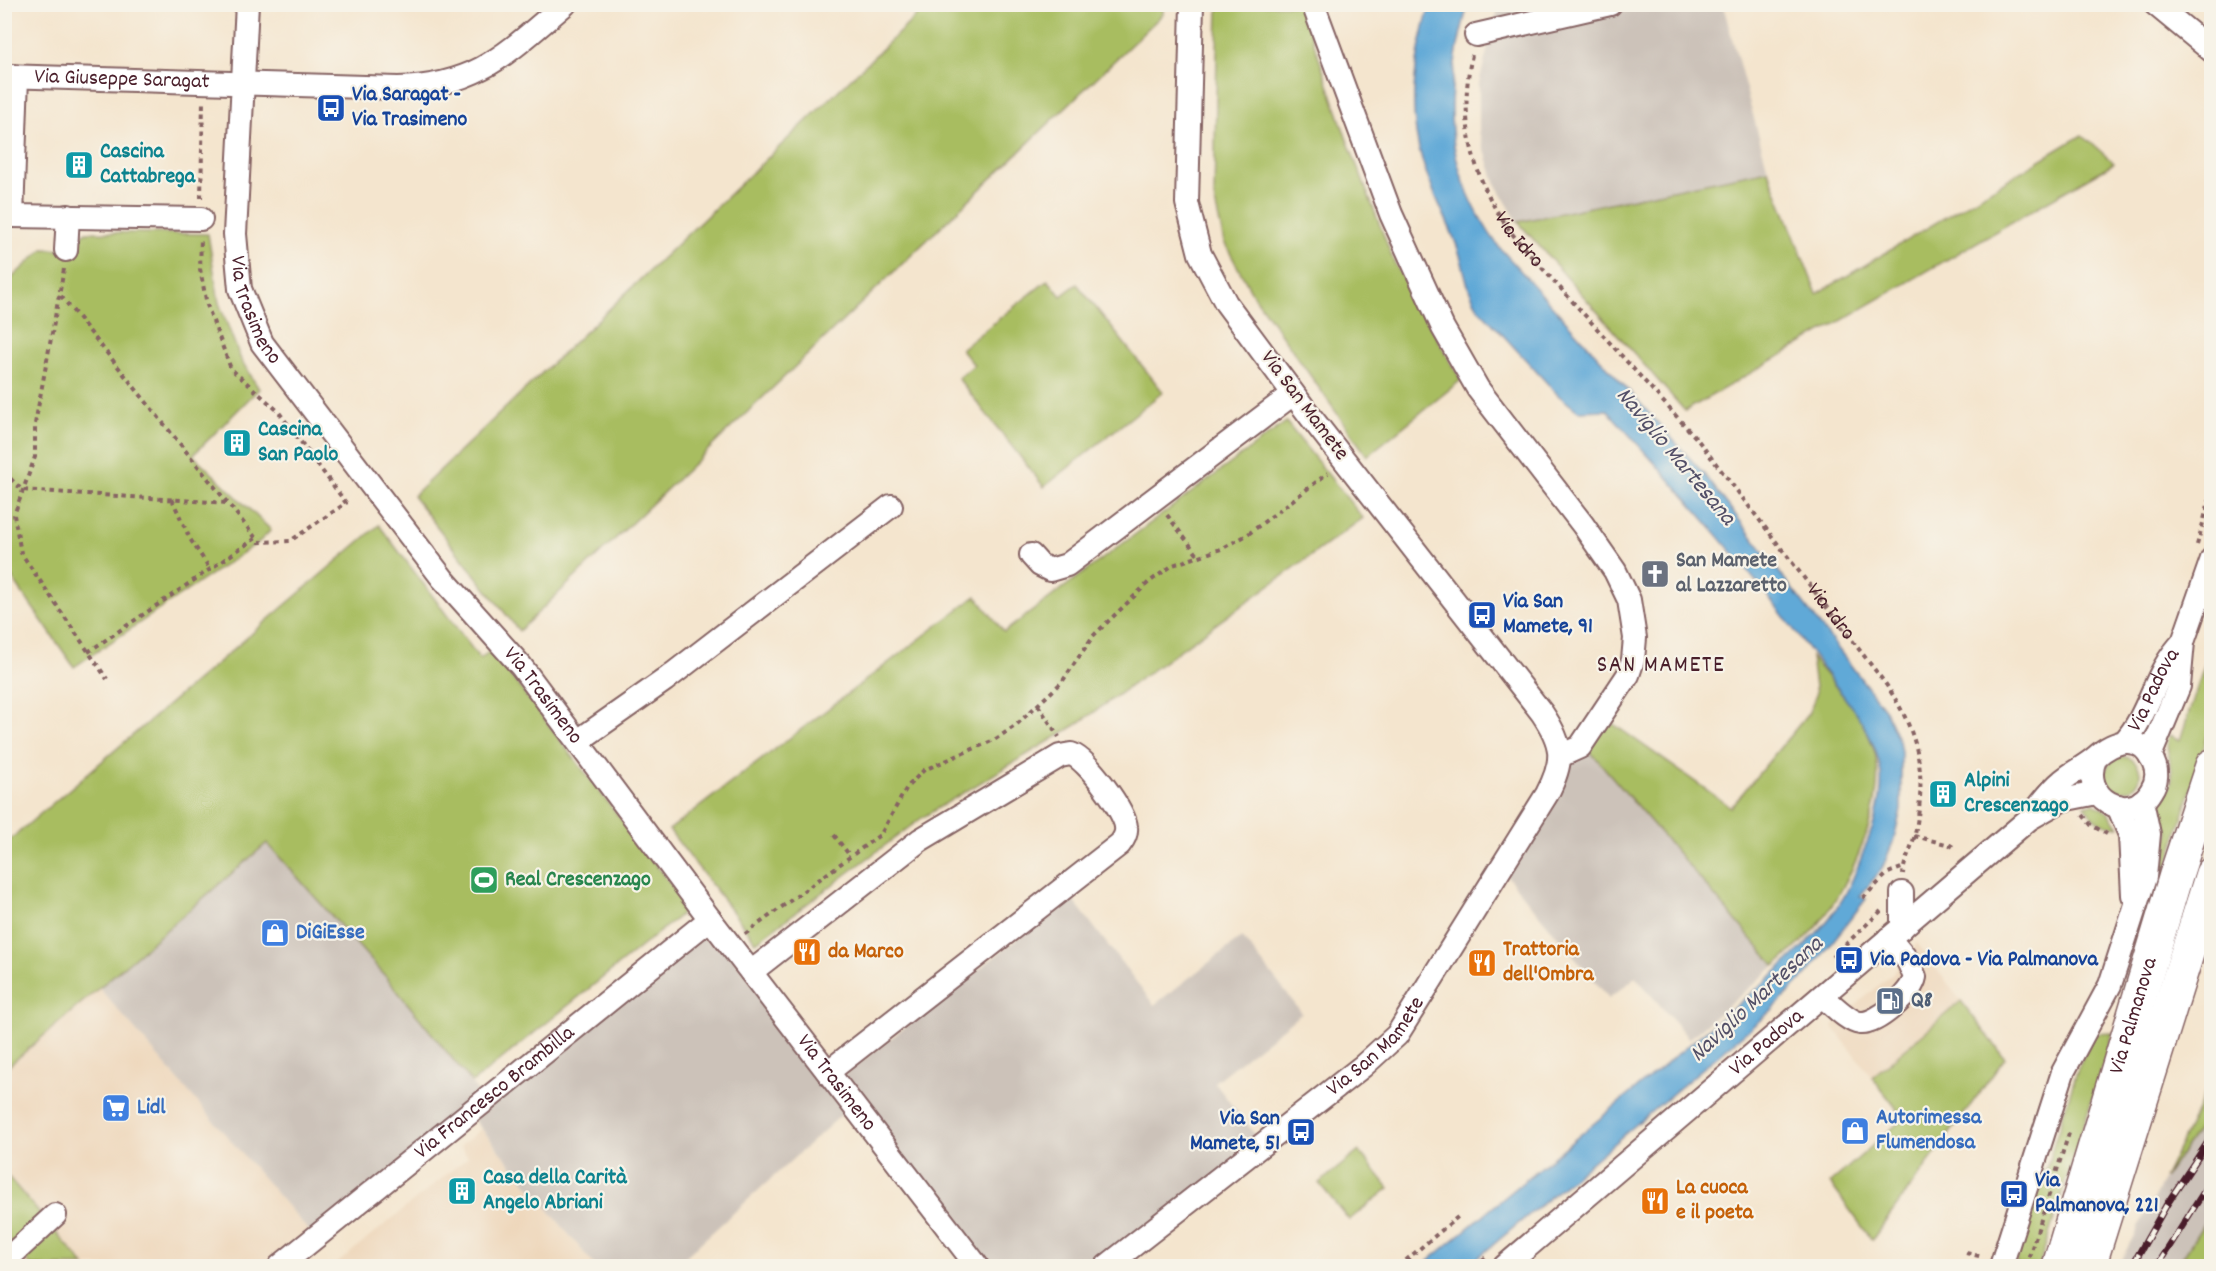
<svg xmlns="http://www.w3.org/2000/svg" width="2216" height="1271" font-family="Dekko,sans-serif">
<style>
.built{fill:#eed7bb}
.industrial{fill:#ccc2b9}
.green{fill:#a8bd61;stroke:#796e46;stroke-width:1.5}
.water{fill:#60a9d7;stroke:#556481;stroke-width:1.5}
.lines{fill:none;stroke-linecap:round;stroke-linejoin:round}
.minor-casing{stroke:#866464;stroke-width:26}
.highway-casing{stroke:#866464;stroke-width:36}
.path{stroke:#866464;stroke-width:4;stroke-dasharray:4.5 4.5;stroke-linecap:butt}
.minor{stroke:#fff;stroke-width:22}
.highway{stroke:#fff;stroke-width:33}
.rail-casing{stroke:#4a1f2b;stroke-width:7}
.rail{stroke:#f7f3e8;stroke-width:4.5;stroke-dasharray:14;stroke-linecap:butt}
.labels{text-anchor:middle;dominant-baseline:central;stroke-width:4.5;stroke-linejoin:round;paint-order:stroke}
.street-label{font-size:22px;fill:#4a1f2b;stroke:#f7f3e8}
.transit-label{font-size:22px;font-weight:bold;fill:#164399;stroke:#f7f3e8;text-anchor:start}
.culture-label{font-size:22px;font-weight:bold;fill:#0d838f;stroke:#f7f3e8;text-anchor:start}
.worship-label{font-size:22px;font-weight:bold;fill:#5b616d;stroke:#f7f3e8;text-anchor:start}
.leisure-label{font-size:22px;font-weight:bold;fill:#27864d;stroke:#f7f3e8;text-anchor:start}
.shop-label{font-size:22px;font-weight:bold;fill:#366cbe;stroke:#f7f3e8;text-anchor:start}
.food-label{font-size:22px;font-weight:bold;fill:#c56008;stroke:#f7f3e8;text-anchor:start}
.service-label{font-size:22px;font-weight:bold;fill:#4e5e75;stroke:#f7f3e8;text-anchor:start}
.water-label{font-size:24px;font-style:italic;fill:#524f67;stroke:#f7f3e8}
.neighbourhood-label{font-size:24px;letter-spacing:1.5px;fill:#4a1f2b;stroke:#f7f3e8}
</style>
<rect width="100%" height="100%" fill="#f7f3e8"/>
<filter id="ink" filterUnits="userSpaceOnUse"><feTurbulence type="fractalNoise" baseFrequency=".0167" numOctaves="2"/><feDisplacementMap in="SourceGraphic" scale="12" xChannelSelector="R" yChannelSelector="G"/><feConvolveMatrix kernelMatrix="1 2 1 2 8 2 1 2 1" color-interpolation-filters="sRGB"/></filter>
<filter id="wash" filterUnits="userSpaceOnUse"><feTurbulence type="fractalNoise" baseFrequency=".008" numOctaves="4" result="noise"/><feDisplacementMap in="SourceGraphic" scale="24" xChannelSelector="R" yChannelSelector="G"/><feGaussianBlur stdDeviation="1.35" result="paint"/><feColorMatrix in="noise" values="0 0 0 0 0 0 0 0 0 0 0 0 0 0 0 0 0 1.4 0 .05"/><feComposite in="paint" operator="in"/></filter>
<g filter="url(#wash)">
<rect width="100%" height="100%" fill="#f4e5ce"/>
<path class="built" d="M1917 943 1961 1001 1872 1077 1832 1026 1893 973Z
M99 988 315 1238 280 1266H5L4 1069Z
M481 1129 595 1266H334L468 1157 460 1146Z"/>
<path class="industrial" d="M1499 5H1723L1768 170 1518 222 1496 185 1479 132V83Z
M1583 743 1775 966 1689 1039 1636 977 1609 998 1501 869Z
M267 843 386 977 485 1101 315 1238 99 988Z
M1071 897 1154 1005 1242 937 1302 1013 1214 1082 1263 1145 1107 1266H977L835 1082Z
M709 926 850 1107 675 1266H595L471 1116Z
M2211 1111V1212L2177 1266H2118L2164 1178Z"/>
<path class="green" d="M928 5H1163V14L519 631 413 496Z
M1218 5H1301L1346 137 1394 262 1461 380 1367 456 1252 293 1224 242 1214 198Z
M2082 135 2114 163 1685 411 1518 222 1768 170 1817 294Z
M86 232 208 234 219 303 241 360 259 389 193 455 271 530 259 542 74 667 5 568 4 285 43 249 66 250Z
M1048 280 1061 296 1077 284 1163 392 1044 487 958 378 974 365 961 349Z
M1286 422 1363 518 1076 725 923 817 756 942 669 830 976 596 1004 632Z
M379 525 480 659 491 650 689 908 472 1083 386 977 267 843 5 1069V844Z
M2211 645V724L2157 901 2169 831 2163 824 2156 823 2154 809C2158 800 2167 794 2170 786 2178 768 2161 751 2170 735L2180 740Z
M1811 657C1835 687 1873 724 1877 765 1882 814 1848 887 1818 925 1806 940 1789 953 1775 966L1588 749 1609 721 1731 807 1808 714 1816 695Z
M2106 774a17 17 0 1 1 34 0a17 17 0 1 1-34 0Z
M2094 803 2110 814 2119 827C2102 826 2093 819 2084 805Z
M1961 1001 2005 1058 1872 1240 1830 1183 1904 1118 1872 1077Z
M2113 1033 2039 1266H2015L2078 1068 2094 1034Z
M2211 1081V1111L2164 1178Z
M1359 1151 1389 1188 1349 1220 1319 1183Z
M4 1172 85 1266H31L5 1234Z
M2211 1212V1266H2177Z"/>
<path class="water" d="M1468 5C1442 96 1441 168 1499 247L1704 474 1885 710 1899 741 1901 752V810L1893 842 1882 869 1860 896 1866 899 1808 973 1772 1010 1468 1266H1422L1772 976C1795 953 1823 931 1840 903 1852 885 1858 865 1866 845 1875 823 1883 798 1881 774 1877 735 1848 702 1825 672 1759 579 1683 494 1607 410L1578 411 1558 395 1479 309C1465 287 1466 272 1458 249 1448 220 1432 193 1423 163 1406 111 1415 56 1430 5Z"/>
</g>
<g filter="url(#ink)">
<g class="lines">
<g class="minor-casing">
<g id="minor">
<path id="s2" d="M247 4 235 234 240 289 262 343 443 579 521 666 710 919 977 1266"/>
<path d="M1313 4 1391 214 1443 328 1478 389 1583 525 1615 571 1629 600 1635 638 1633 660 1628 675 1580 747 1560 756"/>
<path d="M2155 4 2212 51"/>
<path d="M1476 35 1610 4"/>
<path id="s3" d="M4 76 398 88C478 86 507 53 565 4"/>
<path d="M14 76 17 77 12 216 201 219"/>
<path d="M66 250 68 216"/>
<path d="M1031 555 1040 565 1050 570 1067 565 1293 394"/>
<path d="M578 741 665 680 891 506"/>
<path id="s4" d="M2124 742C2151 712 2153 673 2183 642"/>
<path d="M2150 756 2179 686 2183 642 2212 559"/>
<path d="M2118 806 2130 835 2133 895"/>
<path d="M2037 809C2045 799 2052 789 2062 781 2072 772 2086 766 2096 757 2113 741 2140 732 2153 761 2158 771 2157 782 2151 791 2130 827 2077 797 2096 757"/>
<path d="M1902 893V928"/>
<path d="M751 972 920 840 1060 756 1071 754C1086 758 1125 811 1126 827 1127 834 1124 839 1120 844L828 1072"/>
<path d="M1822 996C1832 1004 1847 1021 1860 1023 1877 1025 1912 993 1915 977L1908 961 1889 938"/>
<path d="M4 1262 55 1215"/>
<path id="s5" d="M280 1266 710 919"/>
<path id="s6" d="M1107 1266 1363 1066 1397 1035 1547 794C1565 760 1563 744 1542 713L1310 416 1226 303 1200 254 1187 203 1192 4"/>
<path id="s7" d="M1505 1266 2029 819 2062 800 2097 793"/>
<path d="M2001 1266 2063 1072 2110 985 2145 877 2149 834 2142 801"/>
</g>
</g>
<g class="highway-casing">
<g id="highway">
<path id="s8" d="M2059 1266 2176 875 2212 766"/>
<path d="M2089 1266 2212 874"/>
</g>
</g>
<g class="path">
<path id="s1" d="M1472 55C1456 126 1476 193 1523 247L1697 439 1885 683C1920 734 1927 773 1915 834 1912 848 1904 860 1903 874"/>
<path d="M201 198 203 101"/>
<path d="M64 269 35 424V457L14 515 21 553 107 679"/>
<path d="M61 296 259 542 290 541 346 503 278 411 231 369 207 305 200 269 201 239"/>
<path d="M4 472 22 490 227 503"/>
<path d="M172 499 190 539 210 569"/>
<path d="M1167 515 1200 558"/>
<path d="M2197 545 2211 494"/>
<path d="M88 652 256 538"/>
<path d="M1038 705 1059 737"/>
<path d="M2083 815 2091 825 2107 834"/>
<path d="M834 835 850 856"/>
<path d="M1914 836 1950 845 1955 848"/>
<path d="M1863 898 1888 873 1904 867"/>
<path d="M745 934 881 834 907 787 924 770 994 740 1015 726 1062 682 1093 636 1149 582 1173 565 1221 549 1247 535 1328 473"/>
<path d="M1832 957 1881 911"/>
<path d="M1966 1253 1983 1257"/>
<path d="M1399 1266 1460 1215"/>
<path d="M1475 1266 1486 1257"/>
<path d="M2026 1266 2070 1130"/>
</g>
<use href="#minor" class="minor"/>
<use href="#highway" class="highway"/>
<g class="rail-casing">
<path id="rail" d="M2132 1266 2167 1204 2212 1136
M2157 1266 2212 1179"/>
</g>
<use href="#rail" class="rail"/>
</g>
</g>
<defs>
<g id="bus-square" transform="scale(1.5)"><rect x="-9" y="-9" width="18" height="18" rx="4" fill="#1a4fb4" stroke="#f7f3e8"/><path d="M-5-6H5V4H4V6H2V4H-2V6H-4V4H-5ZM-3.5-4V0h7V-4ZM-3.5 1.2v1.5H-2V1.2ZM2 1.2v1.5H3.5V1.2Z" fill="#fff"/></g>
<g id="building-square" transform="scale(1.5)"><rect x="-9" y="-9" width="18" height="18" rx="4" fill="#0f9aa8" stroke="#f7f3e8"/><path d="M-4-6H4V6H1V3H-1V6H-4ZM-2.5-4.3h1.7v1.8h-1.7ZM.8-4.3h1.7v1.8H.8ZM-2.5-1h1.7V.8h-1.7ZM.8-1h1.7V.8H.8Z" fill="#fff"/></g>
<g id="church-square" transform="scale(1.5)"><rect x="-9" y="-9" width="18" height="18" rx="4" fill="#6b7280" stroke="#f7f3e8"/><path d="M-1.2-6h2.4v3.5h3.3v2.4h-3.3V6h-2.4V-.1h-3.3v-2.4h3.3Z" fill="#fff"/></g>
<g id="stadium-square" transform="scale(1.5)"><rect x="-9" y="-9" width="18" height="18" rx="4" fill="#2e9e5b" stroke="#f7f3e8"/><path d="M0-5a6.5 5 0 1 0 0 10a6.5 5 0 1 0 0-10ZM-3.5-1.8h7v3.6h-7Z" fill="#fff"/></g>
<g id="shop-square" transform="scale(1.5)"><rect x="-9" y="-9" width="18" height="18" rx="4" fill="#3f7fe0" stroke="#f7f3e8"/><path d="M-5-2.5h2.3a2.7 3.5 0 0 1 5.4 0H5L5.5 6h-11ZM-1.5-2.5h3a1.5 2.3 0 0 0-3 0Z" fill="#fff"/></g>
<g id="restaurant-square" transform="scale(1.5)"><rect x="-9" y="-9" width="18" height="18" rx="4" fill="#e8710a" stroke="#f7f3e8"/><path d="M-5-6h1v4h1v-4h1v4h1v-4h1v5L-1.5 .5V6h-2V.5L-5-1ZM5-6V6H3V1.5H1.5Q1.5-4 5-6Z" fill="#fff"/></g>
<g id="fuel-square" transform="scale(1.5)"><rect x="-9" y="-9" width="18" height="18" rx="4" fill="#5c6f8a" stroke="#f7f3e8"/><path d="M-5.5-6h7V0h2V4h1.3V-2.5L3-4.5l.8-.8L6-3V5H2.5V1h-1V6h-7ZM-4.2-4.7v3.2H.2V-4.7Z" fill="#fff"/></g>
<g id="supermarket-square" transform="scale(1.5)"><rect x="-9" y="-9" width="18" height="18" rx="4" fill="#3f7fe0" stroke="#f7f3e8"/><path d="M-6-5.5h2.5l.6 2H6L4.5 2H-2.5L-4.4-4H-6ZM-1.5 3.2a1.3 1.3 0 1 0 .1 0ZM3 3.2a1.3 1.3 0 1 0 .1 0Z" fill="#fff"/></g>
</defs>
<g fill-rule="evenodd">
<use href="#bus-square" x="331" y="108"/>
<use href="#building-square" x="79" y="165"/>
<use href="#building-square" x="237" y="443"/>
<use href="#church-square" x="1655" y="574"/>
<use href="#bus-square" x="1482" y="615"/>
<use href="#building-square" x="1943" y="794"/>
<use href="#stadium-square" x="484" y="880"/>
<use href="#shop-square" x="275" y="933"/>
<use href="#restaurant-square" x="807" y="952"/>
<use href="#bus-square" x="1849" y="960"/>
<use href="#restaurant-square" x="1482" y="963"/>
<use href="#fuel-square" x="1890" y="1001"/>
<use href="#supermarket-square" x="116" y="1108"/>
<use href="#shop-square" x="1855" y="1131"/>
<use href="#bus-square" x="1301" y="1132"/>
<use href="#building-square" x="462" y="1191"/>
<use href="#bus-square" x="2014" y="1194"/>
<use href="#restaurant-square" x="1655" y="1201"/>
</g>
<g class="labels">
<g class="street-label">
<text stroke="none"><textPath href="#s3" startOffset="118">Via Giuseppe Saragat</textPath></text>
<text stroke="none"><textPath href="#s1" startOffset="198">Via Idro</textPath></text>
<text stroke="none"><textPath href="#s2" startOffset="310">Via Trasimeno</textPath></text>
<text transform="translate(1304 406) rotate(53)">Via San Mamete</text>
<text stroke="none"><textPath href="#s1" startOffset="684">Via Idro</textPath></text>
<text stroke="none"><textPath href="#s4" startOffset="60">Via Padova</textPath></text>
<text stroke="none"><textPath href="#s2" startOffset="795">Via Trasimeno</textPath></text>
<text stroke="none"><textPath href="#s8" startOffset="261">Via Palmanova</textPath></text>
<text stroke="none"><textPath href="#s7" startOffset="344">Via Padova</textPath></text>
<text stroke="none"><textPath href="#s6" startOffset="348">Via San Mamete</textPath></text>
<text stroke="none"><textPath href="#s2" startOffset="1281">Via Trasimeno</textPath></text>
<text stroke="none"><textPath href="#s5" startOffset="276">Via Francesco Brambilla</textPath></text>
</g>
<g class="transit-label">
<text x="352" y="95">Via Saragat -<tspan x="352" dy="25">Via Trasimeno</tspan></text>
<text x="1503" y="602">Via San<tspan x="1503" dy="25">Mamete, 91</tspan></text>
<text x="1870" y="960">Via Padova - Via Palmanova</text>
<text x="1280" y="1119" text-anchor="end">Via San<tspan x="1280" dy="25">Mamete, 51</tspan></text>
<text x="2035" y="1181">Via<tspan x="2035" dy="25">Palmanova, 221</tspan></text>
</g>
<g class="culture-label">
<text x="100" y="152">Cascina<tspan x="100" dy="25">Cattabrega</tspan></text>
<text x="258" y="430">Cascina<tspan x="258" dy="25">San Paolo</tspan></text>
<text x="1964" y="781">Alpini<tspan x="1964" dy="25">Crescenzago</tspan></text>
<text x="483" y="1178">Casa della Carità<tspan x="483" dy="25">Angelo Abriani</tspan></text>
</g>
<g class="worship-label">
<text x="1676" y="561">San Mamete<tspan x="1676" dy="25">al Lazzaretto</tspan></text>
</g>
<g class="leisure-label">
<text x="505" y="880">Real Crescenzago</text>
</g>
<g class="shop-label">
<text x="296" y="933">DiGiEsse</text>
<text x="137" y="1108">Lidl</text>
<text x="1876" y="1118">Autorimessa<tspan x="1876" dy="25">Flumendosa</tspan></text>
</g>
<g class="food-label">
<text x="1503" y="950">Trattoria<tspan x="1503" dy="25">dell'Ombra</tspan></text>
<text x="828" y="952">da Marco</text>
<text x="1676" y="1188">La cuoca<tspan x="1676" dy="25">e il poeta</tspan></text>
</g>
<g class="service-label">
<text x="1911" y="1001">Q8</text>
</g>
<g class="water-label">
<text transform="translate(1675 457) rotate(50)">Naviglio Martesana</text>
<text transform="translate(1757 1000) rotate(-43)">Naviglio Martesana</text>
</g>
<g class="neighbourhood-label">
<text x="1661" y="666">SAN MAMETE</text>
</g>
</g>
<rect width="2216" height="1271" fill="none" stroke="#f7f3e8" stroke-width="24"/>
</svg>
